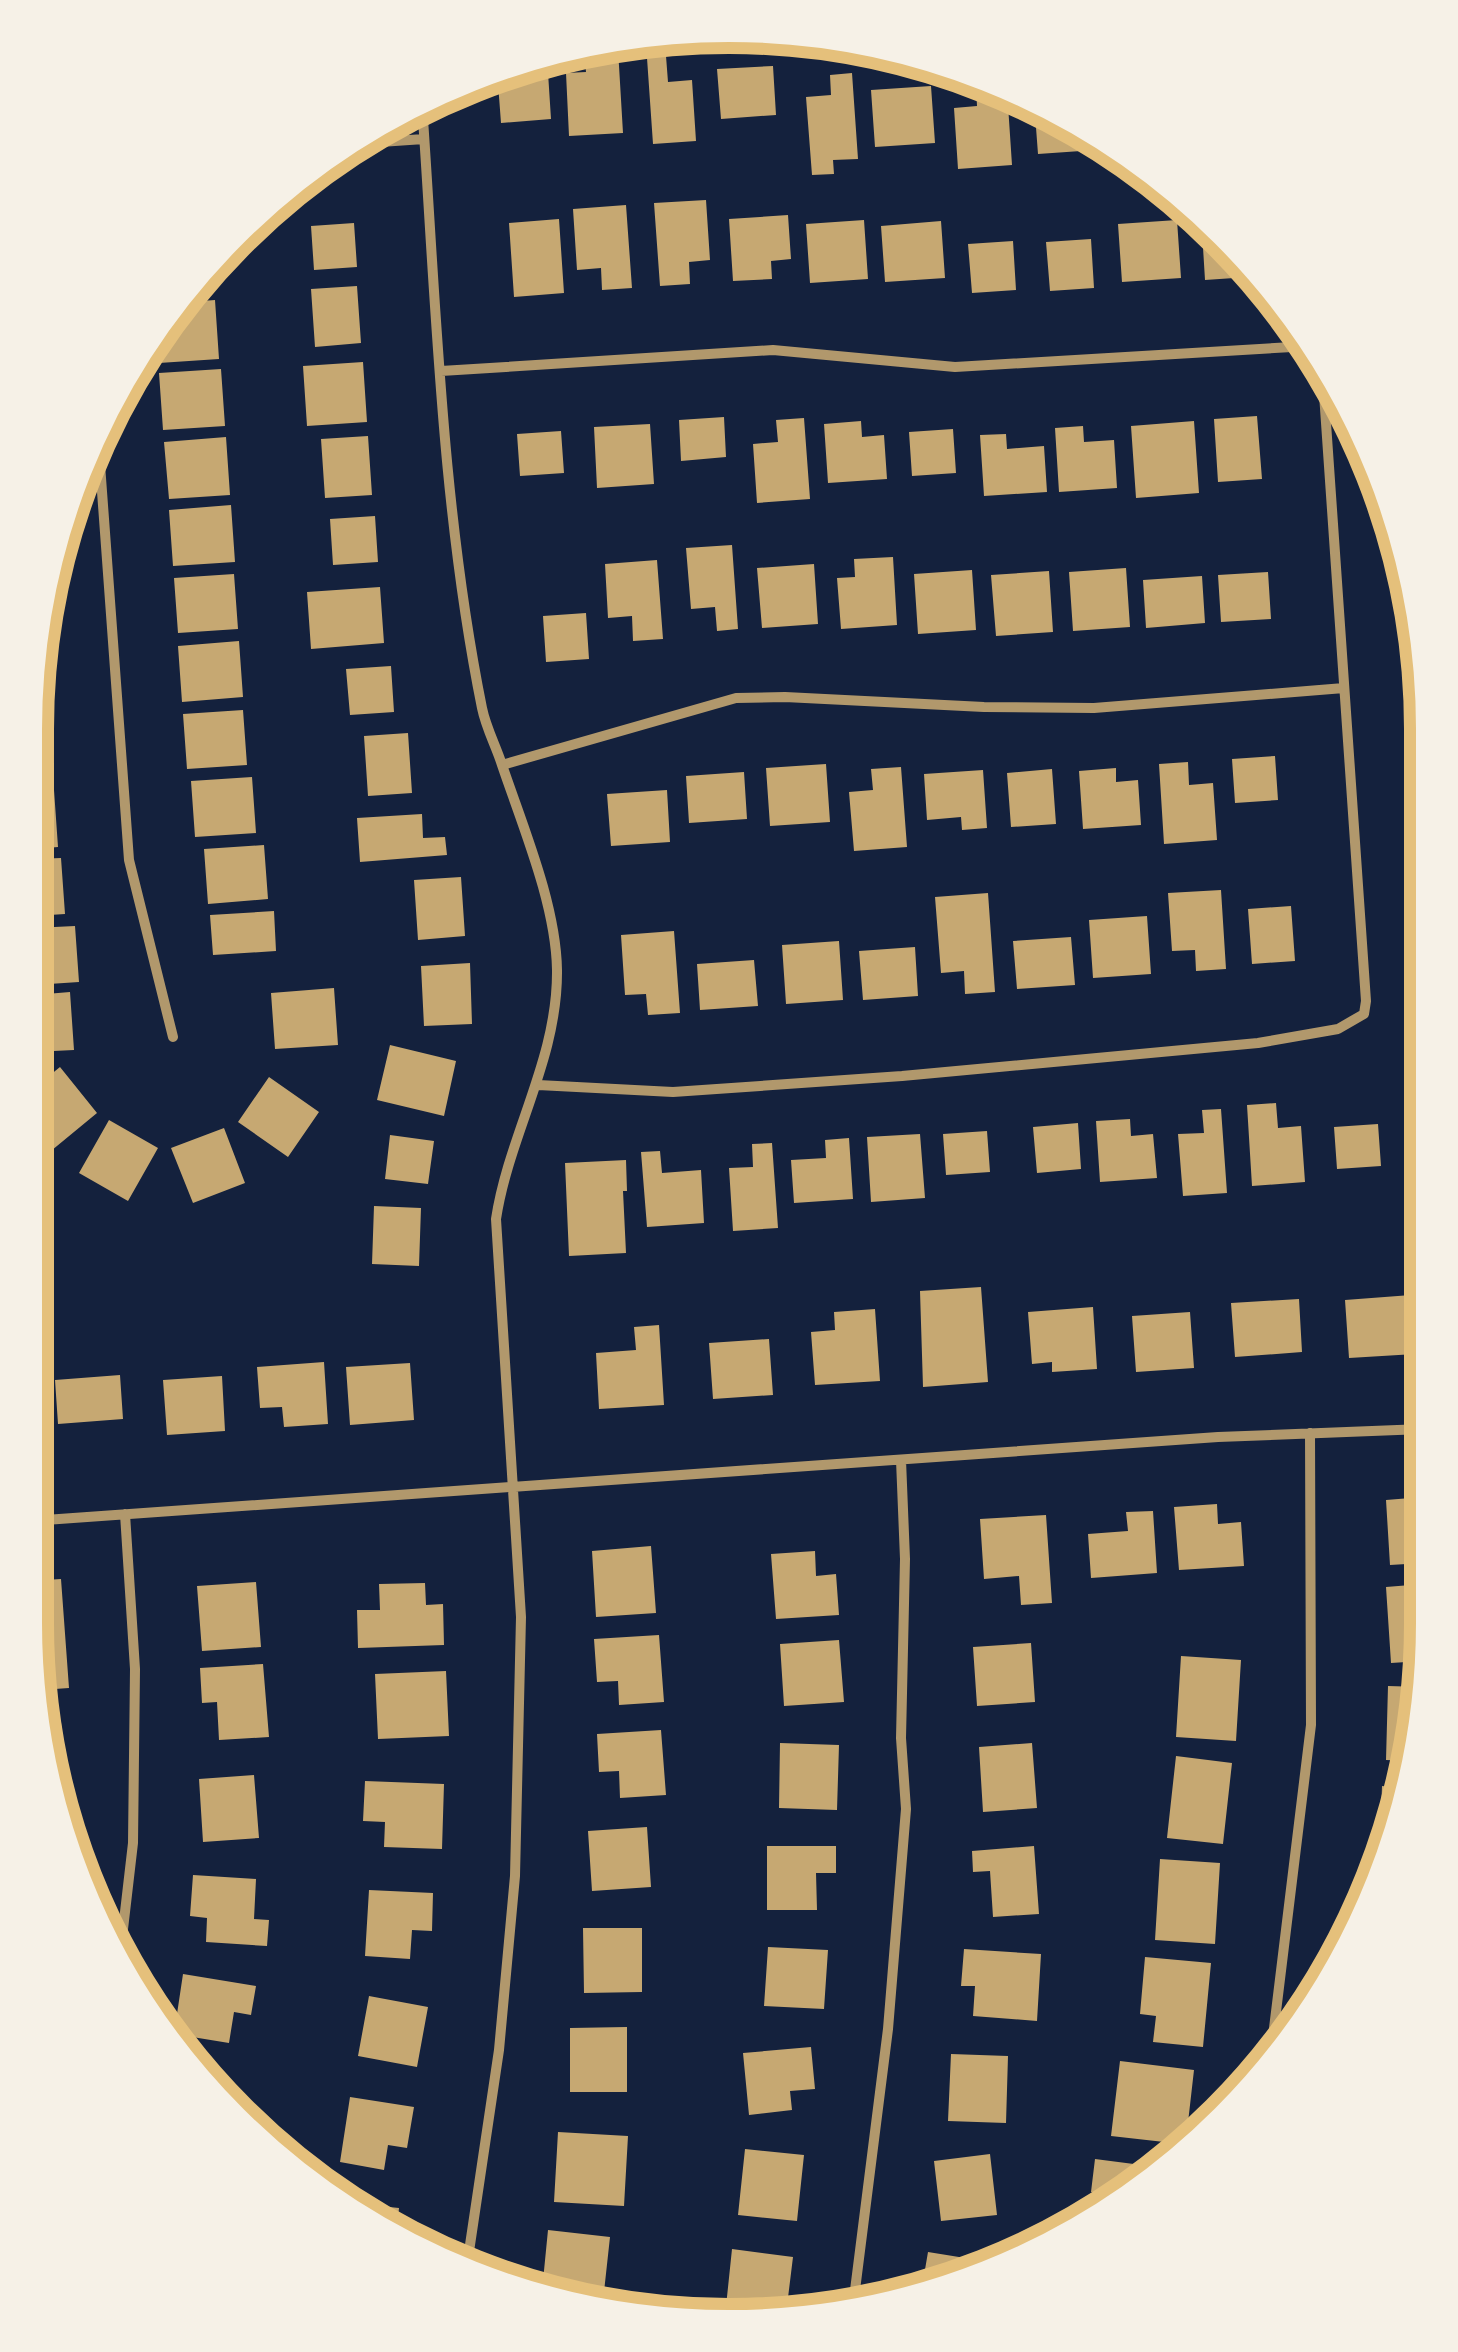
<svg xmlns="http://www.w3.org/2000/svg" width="1458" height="2352" font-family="'Archivo Narrow',sans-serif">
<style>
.building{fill:#c6a872}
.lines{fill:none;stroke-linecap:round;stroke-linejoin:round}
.minor{stroke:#b1986c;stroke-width:10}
.rim{fill:none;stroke:#e5c07b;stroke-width:12}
</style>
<rect width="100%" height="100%" fill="#14213d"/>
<path class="building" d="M618 49 623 133 569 136 566 73 586 72 584 51Z
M666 56 668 82 692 80 696 141 653 144 647 58Z
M547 57 551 119 501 123 497 70Z
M773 66 776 115 721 119 717 69Z
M852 73 858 159 833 160 834 174 812 175 806 97 831 95 830 75Z
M990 84 1007 90 1012 165 958 169 954 108 977 106 976 85Z
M931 86 935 143 875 147 871 90Z
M1034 101 1080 128 1081 151 1038 154Z
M1109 146 1123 155 1131 160 1110 161Z
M706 200 710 260 689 262 690 284 660 286 654 203Z
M626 205 632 288 602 290 601 268 577 270 573 209Z
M788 215 791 259 771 261 772 279 733 281 729 219Z
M559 219 564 293 514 297 509 223Z
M864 220 868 279 810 283 806 224Z
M1177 220 1181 278 1122 282 1118 224Z
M941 221 945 278 885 282 881 226Z
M354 223 357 267 314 270 311 226Z
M1202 231H1211L1249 269V277L1205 280Z
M1091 239 1094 288 1050 291 1046 242Z
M1013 241 1016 290 972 293 968 244Z
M212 263 214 292 184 294Z
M357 286 361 343 315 347 311 289Z
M215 300 219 359 159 363 157 334 175 303Z
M363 362 367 422 307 426 303 366Z
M221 369 225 426 163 430 159 373Z
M1257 416 1262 479 1218 482 1214 419Z
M724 417 726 457 681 461 679 420Z
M804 418 810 499 757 503 753 444 778 442 776 420Z
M861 421 862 437 884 435 887 479 828 483 824 424Z
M1194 421 1199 493 1136 498 1131 426Z
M650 424 654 484 597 488 594 427Z
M1083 426 1084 442 1114 440 1117 488 1059 492 1055 428Z
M953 429 956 473 912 476 909 432Z
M561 431 564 473 520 476 517 434Z
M1006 434 1007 449 1044 446 1047 492 984 496 980 435Z
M368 436 372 495 325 498 321 439Z
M226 437 230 495 169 499 164 442Z
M231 505 235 562 173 566 169 510Z
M375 516 378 562 333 565 330 519Z
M732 545 738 629 717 631 715 607 691 609 686 548Z
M893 557 897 625 841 629 837 578 855 577 854 559Z
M657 560 663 639 633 641 632 616 608 618 605 564Z
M814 564 818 624 762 628 757 568Z
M1126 568 1130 627 1073 631 1069 572Z
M972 570 976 630 918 634 914 574Z
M1049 571 1053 632 996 636 991 575Z
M1268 572 1271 619 1221 622 1218 575Z
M234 574 238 629 178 633 174 578Z
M1202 576 1205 623 1146 628 1143 580Z
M1409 576 1415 611 1416 622 1408 623 1405 577Z
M380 587 384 643 311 649 307 592Z
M586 613 589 659 546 662 543 616Z
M41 621 43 645 36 646V638Z
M239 641 243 697 182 702 178 646Z
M36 654H44L48 711 35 712Z
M1422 658 1426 715 1416 716 1412 659Z
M391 666 394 712 350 715 346 669Z
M243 710 247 765 187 769 183 714Z
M49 723 53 778 35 780V724Z
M408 733 412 793 368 796 364 736Z
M1275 756 1278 800 1235 803 1232 759Z
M1188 762 1189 785 1213 783 1217 840 1164 844 1159 764Z
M826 764 830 822 770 826 766 768Z
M901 767 907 847 854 851 849 792 873 790 871 769Z
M1116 768V782L1138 780 1141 825 1083 829 1079 771Z
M1052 769 1056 824 1011 827 1007 773Z
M983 770 987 828 962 830 961 817 927 820 924 774Z
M1426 770V796L1418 797 1417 771Z
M744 772 747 819 689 823 686 776Z
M252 777 256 833 195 837 191 781Z
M54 790 58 847 35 849V792Z
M667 790 670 842 611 846 607 794Z
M422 814 423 838 445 837 447 855 360 862 357 818Z
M264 845 268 899 208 904 204 849Z
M61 858 65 914 34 916 35 859Z
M461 877 465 936 418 940 414 880Z
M1221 890 1226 969 1196 971 1195 950 1172 951 1168 893Z
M988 893 995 992 965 994 964 971 941 973 935 897Z
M1291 906 1295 961 1252 964 1248 909Z
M274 911 276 951 213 955 210 915Z
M1147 916 1151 974 1093 978 1089 920Z
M75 926 79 982 34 985V928Z
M674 931 680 1013 648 1015 646 994 625 995 621 935Z
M1071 937 1075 985 1017 989 1013 941Z
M839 941 843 1000 786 1004 782 945Z
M915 947 918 996 863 1000 859 951Z
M754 960 758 1006 700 1010 697 964Z
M470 963 472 1024 424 1026 421 966Z
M334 988 338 1045 275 1049 271 993Z
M70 992 74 1050 33 1052 34 995Z
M390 1045 456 1061 444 1116 377 1100Z
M60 1067 97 1113 40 1160 33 1151V1089Z
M269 1077 319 1112 288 1157 238 1122Z
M1276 1103 1278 1128 1301 1126 1305 1182 1252 1186 1247 1105Z
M1221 1109 1227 1193 1183 1196 1178 1134 1204 1133 1202 1110Z
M1425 1114V1141L1411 1129Z
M1130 1119 1131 1136 1153 1134 1157 1178 1100 1182 1096 1121Z
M109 1120 158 1148 128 1201 79 1173Z
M1078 1123 1081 1169 1037 1173 1033 1127Z
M1378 1124 1381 1166 1337 1169 1334 1127Z
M224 1128 245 1183 193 1203 171 1148Z
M987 1131 990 1172 946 1175 943 1134Z
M920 1134 925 1198 871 1202 867 1137Z
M390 1135 434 1141 428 1184 385 1179Z
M849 1138 853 1199 794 1203 791 1160 826 1158 825 1140Z
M772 1143 778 1228 733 1231 729 1168 753 1167 752 1144Z
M660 1151 662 1173 701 1170 704 1223 647 1227 641 1152Z
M626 1160 627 1191H623L626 1253 569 1256 565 1163Z
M374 1206 421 1208 419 1266 372 1264Z
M981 1287 988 1382 923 1387 920 1291Z
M1411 1295 1415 1354 1349 1358 1345 1300Z
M1299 1299 1302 1352 1235 1357 1231 1303Z
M1093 1307 1097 1369 1052 1372V1362L1032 1364 1028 1312Z
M875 1309 880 1381 815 1385 811 1332 835 1330 834 1312Z
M1190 1312 1194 1368 1136 1372 1132 1316Z
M659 1325 664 1405 599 1409 596 1353 636 1350 634 1327Z
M769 1339 773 1395 713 1399 709 1343Z
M324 1362 328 1424 284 1427 282 1407 260 1408 257 1367Z
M410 1363 414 1420 350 1425 346 1367Z
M120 1375 123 1419 58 1424 55 1380Z
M222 1376 225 1431 167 1435 163 1380Z
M1423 1497V1563L1390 1565 1386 1500Z
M1217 1504 1218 1524 1241 1522 1244 1566 1179 1570 1174 1507Z
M1153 1511 1157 1573 1091 1578 1088 1534 1128 1531 1126 1512Z
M1046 1515 1052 1603 1021 1605 1019 1576 984 1579 980 1519Z
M651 1546 656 1613 596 1617 592 1551Z
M815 1551 816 1576 836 1574 839 1615 776 1619 771 1554Z
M61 1579 69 1688 41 1690 30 1623V1581Z
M256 1582 261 1647 202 1651 197 1586Z
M425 1583 426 1605 443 1604 444 1645 358 1648 357 1610H380L379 1584Z
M1423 1584 1422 1661 1391 1663 1386 1587Z
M659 1635 664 1702 619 1705 618 1681 597 1682 594 1639Z
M839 1640 844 1702 784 1706 780 1644Z
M1031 1643 1035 1702 977 1706 973 1647Z
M1181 1656 1241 1660 1236 1741 1176 1737Z
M263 1664 269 1737 219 1740 217 1702 202 1703 200 1668Z
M446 1671 449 1736 378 1739 375 1674Z
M1388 1686 1422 1687V1714L1409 1761 1386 1760Z
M61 1722 64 1765 53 1766 46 1723Z
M661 1730 666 1795 620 1798 619 1771 599 1772 597 1734Z
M780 1743 839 1745 837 1810 779 1808Z
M1032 1743 1037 1808 983 1812 979 1747Z
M1176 1756 1232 1763 1223 1844 1167 1838Z
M254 1775 259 1838 203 1842 199 1779Z
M365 1781 444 1784 442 1849 384 1847 385 1822 363 1821Z
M1382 1786 1402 1788 1395 1814 1381 1813Z
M647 1827 651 1887 592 1891 588 1831Z
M767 1846H836V1873H816L817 1910H767Z
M1034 1846 1039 1914 993 1917 990 1871 973 1872 972 1851Z
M1160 1859 1220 1863 1215 1944 1155 1940Z
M193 1875 256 1879 254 1919 269 1920 267 1946 206 1942 207 1918 190 1916Z
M369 1890 433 1893 432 1931 412 1930 410 1959 365 1956Z
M583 1928H642V1992L584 1993Z
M768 1947 828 1950 824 2009 764 2006Z
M964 1949 1041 1954 1037 2021 973 2016 975 1986H961Z
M1145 1957 1211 1963 1203 2047 1153 2042 1156 2016 1140 2014Z
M183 1974 256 1986 251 2015 234 2012 229 2043 174 2034Z
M369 1996 428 2007 417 2067 358 2056Z
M627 2027V2092H570V2028Z
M811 2047 815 2089 790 2091 792 2110 749 2115 743 2053Z
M951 2054 1008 2056 1006 2123 948 2121Z
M1120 2061 1194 2070 1186 2140 1182 2144 1111 2136Z
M215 2084 231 2086 229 2098Z
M350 2097 414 2107 407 2148 388 2145 384 2170 340 2162Z
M558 2132 628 2136 624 2206 554 2202Z
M745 2149 804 2155 797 2221 738 2215Z
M990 2154 997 2215 941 2221 934 2161Z
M1095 2159 1157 2167 1110 2207 1112 2195 1091 2192Z
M351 2203 399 2208 397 2228Z
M548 2230 610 2237 603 2301 542 2291Z
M732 2249 793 2257 786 2314 752 2319 725 2316Z
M928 2252 990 2262 921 2293Z"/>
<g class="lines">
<path class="minor" d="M422 104C436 305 442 510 482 708 486 728 496 746 502 765 523 827 556 905 557 970 558 1059 509 1134 496 1219L521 1617 515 1876 499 2050 467 2265
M351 144 424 139
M441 371 773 350 955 367 1310 346
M98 437 129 860 173 1037
M502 765 736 698 785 697 984 707 1094 708 1344 688
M538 1085 673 1092 902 1076 1258 1043 1338 1029 1364 1014 1366 1001 1322 365
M31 1521 1218 1437 1423 1429
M120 1955 133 1843 135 1669 125 1514
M1270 2061 1311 1725 1310 1433
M853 2306 888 2029 906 1809 901 1738 905 1559 901 1460"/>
</g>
<path d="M0 0H1458V2352H0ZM729 48H729A681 681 0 0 1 1410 729V1623A681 681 0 0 1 729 2304H729A681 681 0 0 1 48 1623V729A681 681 0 0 1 729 48Z" fill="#f6f1e7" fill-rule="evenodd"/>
<path class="rim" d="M729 48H729A681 681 0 0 1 1410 729V1623A681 681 0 0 1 729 2304H729A681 681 0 0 1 48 1623V729A681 681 0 0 1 729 48Z"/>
</svg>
